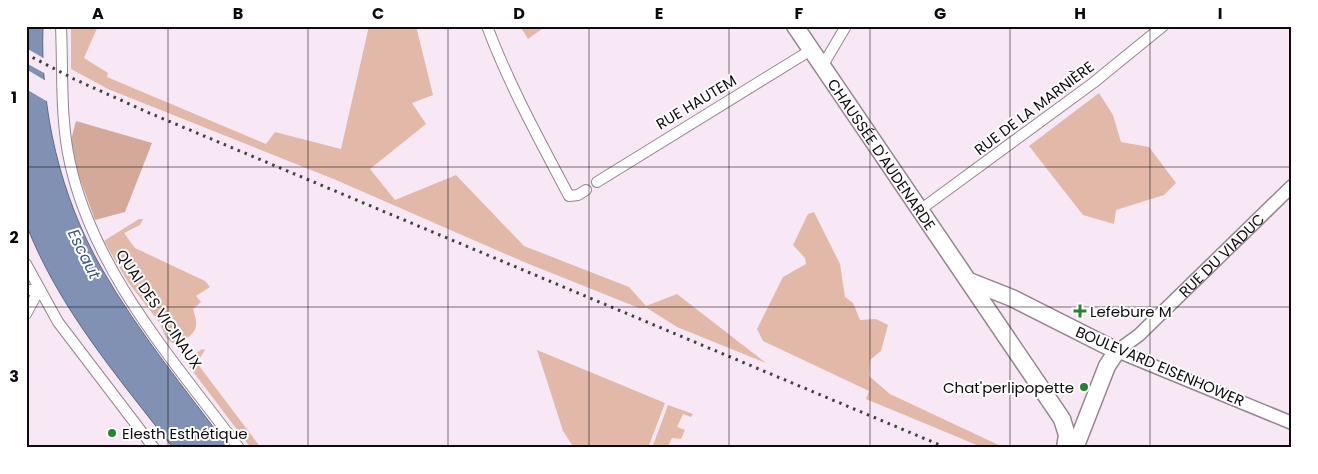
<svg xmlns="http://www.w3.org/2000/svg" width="1318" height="474" font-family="Poppins,sans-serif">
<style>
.green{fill:#e2b9a9}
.forest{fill:#d4a999}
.water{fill:#8091b3;stroke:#5e6881}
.pier{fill:#f8e7f4}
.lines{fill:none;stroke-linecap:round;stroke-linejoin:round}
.minor-casing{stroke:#948591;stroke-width:12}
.tertiary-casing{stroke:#948591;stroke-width:15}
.primary-casing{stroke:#948591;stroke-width:19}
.minor{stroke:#fff;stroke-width:10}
.tertiary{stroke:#fff;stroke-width:12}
.primary{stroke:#fff;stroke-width:16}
.rail{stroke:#453d43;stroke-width:3;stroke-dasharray:2.5 5;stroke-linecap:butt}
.grid{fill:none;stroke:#0e090d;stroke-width:1;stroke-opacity:0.55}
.poi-dot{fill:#268335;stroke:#fff;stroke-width:2}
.labels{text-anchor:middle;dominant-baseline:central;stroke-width:4;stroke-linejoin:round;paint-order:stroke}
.street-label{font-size:15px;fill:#0e090d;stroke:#fff}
.poi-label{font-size:15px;fill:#0e090d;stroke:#fff;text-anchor:start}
.water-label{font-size:16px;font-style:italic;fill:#3e5586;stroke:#fff}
.neatline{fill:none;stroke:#0e090d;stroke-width:2}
.grid-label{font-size:16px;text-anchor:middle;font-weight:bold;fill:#0e090d}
</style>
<rect width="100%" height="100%" fill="#f8e7f4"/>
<path class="green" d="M71 26H98L84 58 108 73 107 77 266 144 275 132 341 149 369 26H416L433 95 412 103 426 124 370 169 395 200 456 175 524 246 629 287 646 306 677 294 766 363 677 327 647 308H639L524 262 336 180 108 89 71 69Z
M520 26H546L528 39Z
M1099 93 1113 115 1121 142 1149 147 1176 183 1164 195 1116 210 1114 224 1083 215 1029 146Z
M814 212 840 264 845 297 853 303 860 320 876 319 888 325 881 351 870 360 869 376 890 394 1005 448H984L866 399 869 391 763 341 757 329 783 277 806 264 805 258 793 245 808 214Z
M139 219H143L140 225 124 233 135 248 205 281 210 287 196 296 201 302 193 309C194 314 197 320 196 325 196 335 181 343 172 343L166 338 159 322 128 282 104 241Z
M202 349 205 350 197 363 261 448H251L188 365 190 358Z
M537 350 665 403 648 448H574L563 431Z
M668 405 693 414 691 417 683 414 677 427 685 430 681 439 672 438 667 448H652Z"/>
<path class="forest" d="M76 121 152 143 125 212 95 220 78 173 71 140Z"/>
<path class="water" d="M26 26H43C40 110 60 196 102 269 138 332 186 390 229 448H173C118 377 59 309 26 224Z"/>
<path class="pier" d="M26 48 45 59 46 74 26 63Z
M26 69 46 81 48 102 26 89Z"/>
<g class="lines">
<g class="minor-casing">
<path id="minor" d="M61 26C63 71 60 119 70 163 94 272 174 361 239 448
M487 26C509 85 540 141 569 196L578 195 586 190
M823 65 846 26
M597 182 811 50
M920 210 1093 83 1163 26
M26 264 58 322 154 448
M26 290H39
M26 314 39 290"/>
</g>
<g class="tertiary-casing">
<g id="tertiary">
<path id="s1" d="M1117 351 1139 335 1292 186"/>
<path d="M1117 351 1292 423"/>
</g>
</g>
<g class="primary-casing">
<g id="primary">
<path id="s2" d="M795 26 1062 419 1067 435 1065 448"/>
<path d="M969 281 1012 298 1117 351 1107 366 1075 448"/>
</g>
</g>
<use href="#minor" class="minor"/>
<use href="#tertiary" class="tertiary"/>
<use href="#primary" class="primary"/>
<path class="rail" d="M26 54 74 79 147 112 947 448"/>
</g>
<path class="grid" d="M168 26V448M308 26V448M448 26V448M589 26V448M729 26V448M870 26V448M1010 26V448M1150 26V448M26 167H1292M26 307H1292"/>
<g class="poi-dot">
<path d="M1077.5 303.5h5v5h5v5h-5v5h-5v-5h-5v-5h5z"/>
<circle cx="1084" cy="387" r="5"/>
<circle cx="112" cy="433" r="5"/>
</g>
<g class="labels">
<g class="street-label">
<text transform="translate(696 102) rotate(-31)">RUE HAUTEM</text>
<text transform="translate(1034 108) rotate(-37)">RUE DE LA MARNIÈRE</text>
<text stroke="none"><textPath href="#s2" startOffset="155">CHAUSSÉE D'AUDENARDE</textPath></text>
<text stroke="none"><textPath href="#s1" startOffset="142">RUE DU VIADUC</textPath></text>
<text transform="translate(159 309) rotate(56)">QUAI DES VICINAUX</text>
<text transform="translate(1160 366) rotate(23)">BOULEVARD EISENHOWER</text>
</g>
<g class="poi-label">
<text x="1090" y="311">Lefebure M</text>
<text x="1074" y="387" text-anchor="end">Chat'perlipopette</text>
<text x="122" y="433">Elesth Esthétique</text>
</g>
<g class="water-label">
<text transform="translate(84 254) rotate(64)">Escaut</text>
</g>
</g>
<rect width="1318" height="474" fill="none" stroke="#ffffff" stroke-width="55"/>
<rect x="28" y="28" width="1262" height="418" class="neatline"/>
<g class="grid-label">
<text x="98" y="19">A</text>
<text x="238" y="19">B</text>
<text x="378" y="19">C</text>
<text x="519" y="19">D</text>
<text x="659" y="19">E</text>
<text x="799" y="19">F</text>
<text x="940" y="19">G</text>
<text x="1080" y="19">H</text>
<text x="1220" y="19">I</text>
<text x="14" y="103">1</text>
<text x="14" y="243">2</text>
<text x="14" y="382">3</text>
</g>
</svg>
